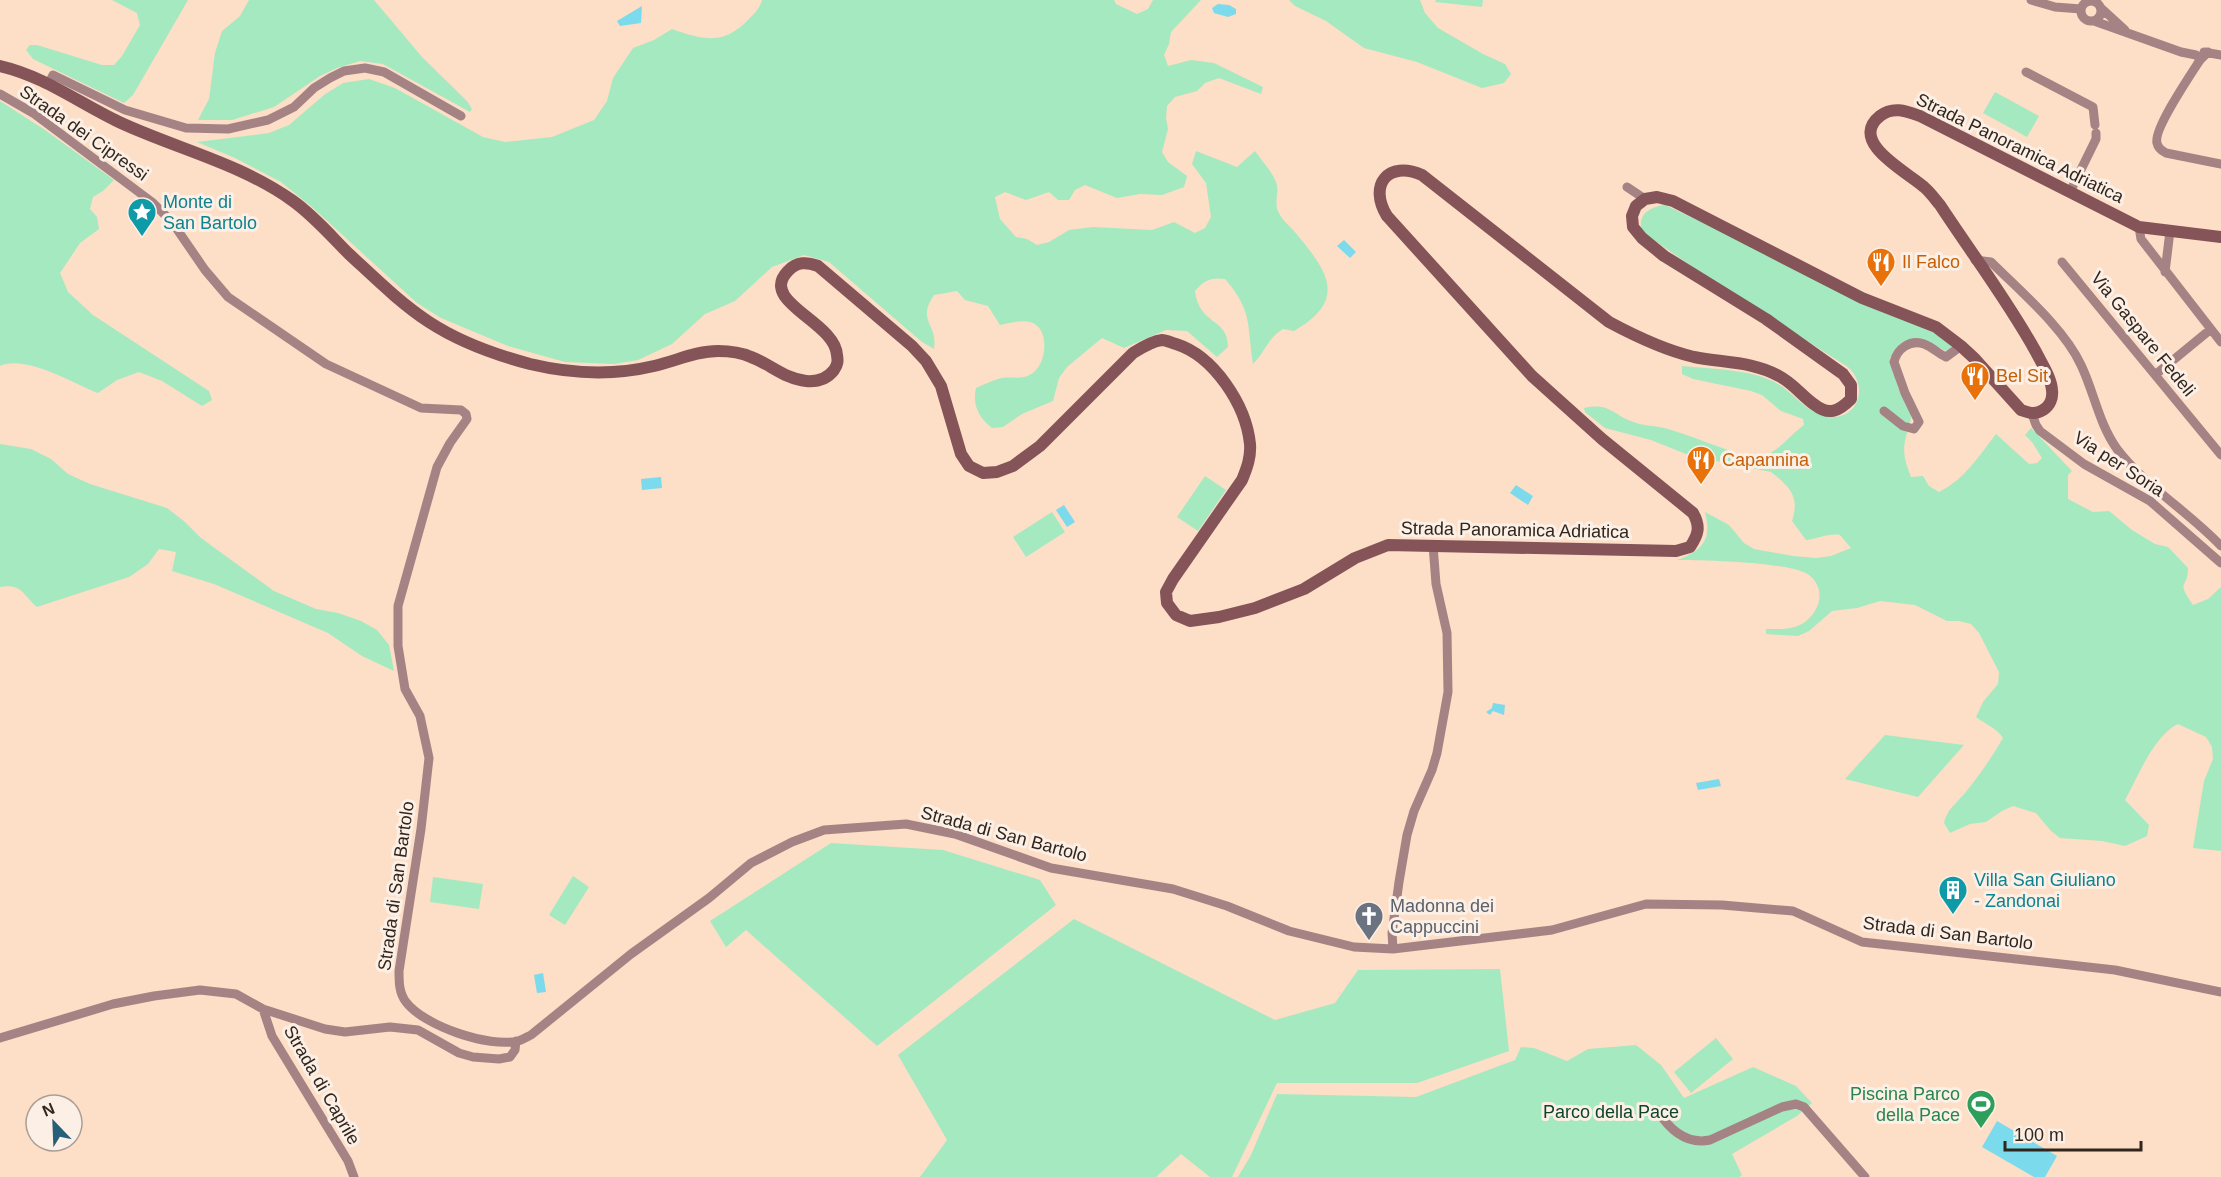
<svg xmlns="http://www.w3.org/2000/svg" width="2221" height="1177" font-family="Arial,sans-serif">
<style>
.green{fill:#a5e9c1}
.water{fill:#7bdaeb}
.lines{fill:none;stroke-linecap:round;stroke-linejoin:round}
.street{stroke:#a58385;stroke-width:9}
.secondary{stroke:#845459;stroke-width:12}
.labels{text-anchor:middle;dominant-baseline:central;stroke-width:6;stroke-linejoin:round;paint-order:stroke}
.street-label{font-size:18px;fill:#31261d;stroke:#fcefe5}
.culture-label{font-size:18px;fill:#0d838f;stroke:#fcefe5;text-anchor:start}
.food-label{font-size:18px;fill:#c56008;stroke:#fcefe5;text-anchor:start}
.worship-label{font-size:18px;fill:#5b616d;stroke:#fcefe5;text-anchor:start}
.leisure-label{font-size:18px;fill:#27864d;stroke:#fcefe5;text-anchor:end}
.park-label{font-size:18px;fill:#0c452b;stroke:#fcefe5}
</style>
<rect width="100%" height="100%" fill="#fddec6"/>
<path class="green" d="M112 0H188L133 95 124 103 33 59 26 50 30 45H37L102 65H114L122 56 140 25 137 13Z
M249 0H374L422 57 467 101 472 109 470 112 383 64 360 61 337 68 320 76 274 107 232 120H198L209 99 215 53 222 31 240 16Z
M762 0H1114L1116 4 1137 14 1148 9 1153 0H1201L1171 32 1169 44 1164 55 1168 66 1191 60 1214 63 1263 87 1261 94 1219 78 1205 83 1197 91 1175 97 1167 106 1166 118 1168 129 1162 152 1168 162 1187 176 1184 187 1162 195 1140 194 1117 198 1085 185 1075 190 1069 200H1058L1049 192 1026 200 1005 192 995 197 1000 219 1016 237 1027 239 1037 245 1049 242 1069 230 1093 227 1152 230 1174 222 1195 233 1205 228 1211 217 1206 183 1192 164 1196 151 1237 167 1255 151C1261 160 1272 171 1276 182 1280 192 1273 204 1279 213 1282 220 1289 225 1294 231 1326 269 1350 299 1294 331L1283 329C1268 338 1265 352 1253 364 1247 326 1253 311 1225 279 1211 277 1204 280 1195 291 1199 326 1228 317 1228 347L1217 357 1187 331 1166 330 1124 348 1102 338 1067 367 1059 378 1053 401 1022 414 1003 427 992 428C979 418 972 405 976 388 983 385 991 381 998 379 1011 375 1022 382 1034 372 1046 363 1050 331 1033 323 1023 319 1011 323 1000 325L988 306 965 300 957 291 934 295C916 322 938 323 934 349L922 342 829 262 804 255 772 267 735 301 705 314 672 344 638 360 614 364 565 362 508 346 441 318 417 303 312 207 281 182 235 158 197 142 269 133 289 125 324 95 343 83 369 79 395 88 483 137 505 142 552 137 594 120 607 101 613 78 633 48 654 40 672 29C704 40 723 46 749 19 754 14 760 8 762 0Z
M1289 0H1420L1425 13 1438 28 1483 54 1505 64 1511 74 1504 83 1482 88 1417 62 1364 48 1326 21 1295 6Z
M1436 0H1483L1482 7 1435 2Z
M1995 92 2039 116 2027 137 1983 113Z
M0 101 45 130 114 180 103 191 93 197 90 209 97 217 99 229 80 243 60 273 68 292 93 315 209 391 212 400 202 406 162 381 139 372 117 380 98 393C73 383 25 354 0 366Z
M1665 205 1934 331 1955 346 1946 351C1925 341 1904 331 1890 358L1898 388 1912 414C1905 444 1899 447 1911 477L1923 476 1929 486 1939 492C1964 480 1979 456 1996 434L2029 464 2037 463 2042 458 2032 442 2025 435 2031 428 2072 471 2068 475V499L2093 512 2109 511 2132 530 2155 544 2168 547 2188 568C2188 590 2175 579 2193 605L2208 599 2221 587V851L2193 848 2204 781 2213 759 2212 747 2206 737 2178 724C2154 735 2138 777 2125 800L2149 825 2147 836 2125 846 2102 841 2060 838 2051 831 2036 813 2013 806 2002 811 1986 822 1970 824 1950 833 1944 823C1947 809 1956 804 1965 793 1979 776 1992 757 2003 738 1996 727 1986 725 1976 717L1983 702 1998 684 1999 672 1979 633 1971 624 1959 621H1947L1915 605 1880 601 1857 608 1832 611 1809 631 1798 636 1766 634V629C1778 629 1791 630 1802 624 1820 613 1827 589 1809 575 1793 562 1701 560 1677 560 1703 550 1712 540 1705 512L1729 525 1744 543 1754 549 1793 556 1816 558 1831 556 1851 548 1840 535C1827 533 1818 539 1806 540L1792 521C1800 496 1790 487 1771 472L1691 456 1651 440 1605 428 1585 412 1584 408C1611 402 1613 416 1636 423 1646 426 1658 426 1668 429 1694 437 1719 447 1744 456 1775 461 1782 441 1804 425L1803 419 1781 411 1762 395 1751 391 1693 379 1682 374V366C1711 369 1753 369 1778 384 1793 393 1807 412 1824 416 1856 424 1871 388 1848 367L1722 287 1642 232C1637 215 1649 207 1665 205Z
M0 444 31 449 51 459 68 474 90 484 167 508 185 522 201 538 274 591 316 609 338 613 361 621 377 630 389 645 394 671 362 656 328 633 214 584 172 571 176 552 159 549 148 564 129 577 37 607C23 595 22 583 0 587Z
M1205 476 1226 490 1198 531 1177 517Z
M1052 512 1065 532 1026 557 1013 537Z
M1885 735 1964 745 1918 797 1845 779Z
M831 843 943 850 1040 880 1056 905 877 1046 746 930 726 947 710 921Z
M573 876 589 887 565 925 549 915Z
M433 877 483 884 479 909 430 902Z
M1074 919 1275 1020 1335 1003 1358 970 1500 969 1509 1051 1417 1083H1277L1232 1177H1210L1181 1154 1156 1177H920L947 1140 898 1055Z
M1716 1038 1733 1059 1691 1093 1674 1072Z
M1636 1045 1661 1065 1684 1098 1753 1067 1796 1086 1812 1103 1797 1116 1732 1154 1742 1175 1739 1177H1238L1251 1155 1277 1094 1416 1097 1515 1060 1521 1047 1534 1048 1567 1061 1588 1049Z"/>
<path class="water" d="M1218 4 1229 5 1236 9V14L1228 17 1214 13 1212 8Z
M642 6 641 23 620 26 617 21Z
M1344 240 1356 252 1350 258 1337 246Z
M661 477 662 488 642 490 641 479Z
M1516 485 1533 496 1528 505 1510 493Z
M1064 505 1075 522 1067 527 1056 510Z
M1493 703 1505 705 1504 715 1493 711 1490 715 1486 712 1492 708Z
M1719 779 1721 786 1698 790 1696 783Z
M543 973 546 992 537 993 534 975Z
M1997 1121 2057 1156 2045 1177H2034L1982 1147Z"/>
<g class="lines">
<path class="street" d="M2031 0 2055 7 2081 9
M2081 11a10 10 0 1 1 20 0a10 10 0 1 1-20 0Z
M2101 8 2125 30
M2094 21 2181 52 2196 55 2200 59
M2204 52 2221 55
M2208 52 2200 60C2191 74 2153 130 2157 143 2158 148 2162 151 2166 153L2221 164
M2026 72 2093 107 2095 125
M49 83 53 75 125 110 186 128 228 129 268 120 294 107 314 88 330 78 344 71 365 68 384 72 461 116
M0 94 33 113 152 202 172 222 205 270 228 297 326 364 421 408 461 410 466 414 467 419 450 443 437 467 398 606V646L405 689 420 716 429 758 421 829 399 971C399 982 399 993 406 1002 424 1026 489 1048 518 1041 522 1040 527 1037 531 1035L631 954 709 898 751 863 792 842 824 830 906 824 955 834 1051 868 1173 889 1227 906 1289 931 1354 947 1393 949 1552 930 1646 904 1722 905 1793 911 1862 942 2115 970 2221 992
M1627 187 1645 199
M2070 192 2096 139V133
M2139 227 2141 239 2221 342
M1975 260 1991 262C2020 291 2064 328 2081 365 2094 392 2099 424 2117 449 2144 485 2190 513 2221 546
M2062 262 2221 455
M2165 272 2170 231
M2155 375 2211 329
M1884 411 1903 426 1914 429 1919 422 1905 393 1894 362C1897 349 1910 339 1924 344 1932 347 1939 354 1946 357L1961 346
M2032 414 2036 425 2040 431 2084 464 2150 501 2221 563
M1393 949 1392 933 1399 882 1407 835 1414 811 1432 770 1437 753 1448 692 1447 633 1436 584 1433 545
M263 1009 272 1036 348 1161 354 1177
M0 1038 113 1004 154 996 200 990 236 994 263 1009 325 1029 345 1032 390 1027 418 1030 459 1053 473 1057 499 1059 510 1057 515 1050 516 1041
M1657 1110C1669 1129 1686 1145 1710 1140L1782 1107 1796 1104 1804 1107 1865 1177"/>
<path class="secondary" d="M0 66C44 76 79 103 119 122 177 149 240 163 293 201 314 216 331 236 349 254 374 277 400 303 429 322 458 341 496 355 530 364 572 374 612 376 654 366 676 361 696 351 718 351 728 351 742 353 751 357 770 364 785 379 806 381 817 382 827 379 834 370 838 364 838 361 837 355 835 321 758 302 788 271 797 261 807 262 818 266L912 346 926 361 941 386 961 454 969 466 983 473 997 472 1013 466 1040 446 1133 353C1141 348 1152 341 1162 340 1166 340 1172 343 1176 344 1214 356 1246 405 1250 444 1251 457 1247 468 1242 480L1173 579 1166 592 1167 603 1176 615 1190 621 1219 617 1255 608 1304 589 1355 558 1388 545 1676 551 1690 547C1698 535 1701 527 1693 513L1602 439 1532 376 1387 216C1368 185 1388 160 1422 175L1609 322C1637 337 1664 350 1694 357 1724 363 1752 361 1779 376 1793 383 1802 396 1815 405 1829 416 1839 411 1851 399V385L1843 374 1766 319 1664 256 1642 238 1633 227 1632 216 1636 206 1645 199 1657 197 1673 201 1862 298 1936 327 1961 346 1975 359 2021 410C2030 413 2035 415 2043 410 2050 406 2053 398 2052 390 2051 377 2042 364 2036 352 2008 301 1972 254 1940 205 1935 199 1930 192 1924 187 1909 173 1847 142 1880 116 1893 106 1906 111 1920 116L2139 227 2221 237"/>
</g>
<defs>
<g id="sight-pin" transform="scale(1.5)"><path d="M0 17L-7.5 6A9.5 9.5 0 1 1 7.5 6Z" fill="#0f9aa8" stroke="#fcefe5"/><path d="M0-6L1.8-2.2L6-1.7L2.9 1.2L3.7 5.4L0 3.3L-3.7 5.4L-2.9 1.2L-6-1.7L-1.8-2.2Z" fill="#fff"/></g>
<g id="restaurant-pin" transform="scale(1.5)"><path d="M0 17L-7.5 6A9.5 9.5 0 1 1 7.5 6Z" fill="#e8710a" stroke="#fcefe5"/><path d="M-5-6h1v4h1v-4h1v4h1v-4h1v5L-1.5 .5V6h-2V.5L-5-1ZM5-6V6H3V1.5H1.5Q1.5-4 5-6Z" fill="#fff"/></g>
<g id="building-pin" transform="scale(1.5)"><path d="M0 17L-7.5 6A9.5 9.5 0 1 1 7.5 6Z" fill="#0f9aa8" stroke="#fcefe5"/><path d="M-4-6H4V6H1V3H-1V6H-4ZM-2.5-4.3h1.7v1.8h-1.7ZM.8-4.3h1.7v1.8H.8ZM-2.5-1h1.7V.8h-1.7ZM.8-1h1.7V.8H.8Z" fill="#fff"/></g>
<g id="church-pin" transform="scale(1.5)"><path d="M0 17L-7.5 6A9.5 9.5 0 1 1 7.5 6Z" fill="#6b7280" stroke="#fcefe5"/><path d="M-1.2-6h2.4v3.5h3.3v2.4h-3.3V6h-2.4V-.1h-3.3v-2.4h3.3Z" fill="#fff"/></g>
<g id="stadium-pin" transform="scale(1.5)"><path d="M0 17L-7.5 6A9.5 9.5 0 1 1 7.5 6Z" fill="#2e9e5b" stroke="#fcefe5"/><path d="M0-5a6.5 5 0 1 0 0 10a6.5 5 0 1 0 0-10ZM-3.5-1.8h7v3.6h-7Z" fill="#fff"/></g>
</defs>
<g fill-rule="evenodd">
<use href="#sight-pin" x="142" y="212"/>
<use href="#restaurant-pin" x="1881" y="262"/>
<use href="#restaurant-pin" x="1975" y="376"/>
<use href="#restaurant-pin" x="1701" y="460"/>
<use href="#building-pin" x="1953" y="890"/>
<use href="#church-pin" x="1369" y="916"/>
<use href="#stadium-pin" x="1981" y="1104"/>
</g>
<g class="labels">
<g class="street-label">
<text transform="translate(84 133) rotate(35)">Strada dei Cipressi</text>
<text transform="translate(2020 148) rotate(26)">Strada Panoramica Adriatica</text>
<text transform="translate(2143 334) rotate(51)">Via Gaspare Fedeli</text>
<text transform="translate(2119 464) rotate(33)">Via per Soria</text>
<text transform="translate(1515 530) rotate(1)">Strada Panoramica Adriatica</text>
<text transform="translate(1004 834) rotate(15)">Strada di San Bartolo</text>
<text transform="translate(396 886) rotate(-82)">Strada di San Bartolo</text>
<text transform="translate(1948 933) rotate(7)">Strada di San Bartolo</text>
<text transform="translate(322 1085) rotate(60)">Strada di Caprile</text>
</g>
<g class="culture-label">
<text x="163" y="202">Monte di<tspan x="163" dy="21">San Bartolo</tspan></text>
<text x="1974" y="880">Villa San Giuliano<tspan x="1974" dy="21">- Zandonai</tspan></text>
</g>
<g class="food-label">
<text x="1902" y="262">Il Falco</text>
<text x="1996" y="376">Bel Sit</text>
<text x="1722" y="460">Capannina</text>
</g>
<g class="worship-label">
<text x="1390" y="906">Madonna dei<tspan x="1390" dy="21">Cappuccini</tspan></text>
</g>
<g class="leisure-label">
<text x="1960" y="1094">Piscina Parco<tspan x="1960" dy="21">della Pace</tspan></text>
</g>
<g class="park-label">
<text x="1611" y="1112">Parco della Pace</text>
</g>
</g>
<g transform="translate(54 1123) rotate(337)"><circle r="28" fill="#fcefe5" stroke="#ab9f95" stroke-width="1.5"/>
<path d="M0-4.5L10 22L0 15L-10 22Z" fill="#275f79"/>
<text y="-9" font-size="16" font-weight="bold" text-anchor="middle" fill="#31261d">N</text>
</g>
<path d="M2005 1141v9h136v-9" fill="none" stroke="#31261d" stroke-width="3"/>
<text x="2014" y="1141" font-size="18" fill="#31261d" stroke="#fcefe5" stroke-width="4.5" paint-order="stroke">100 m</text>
</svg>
